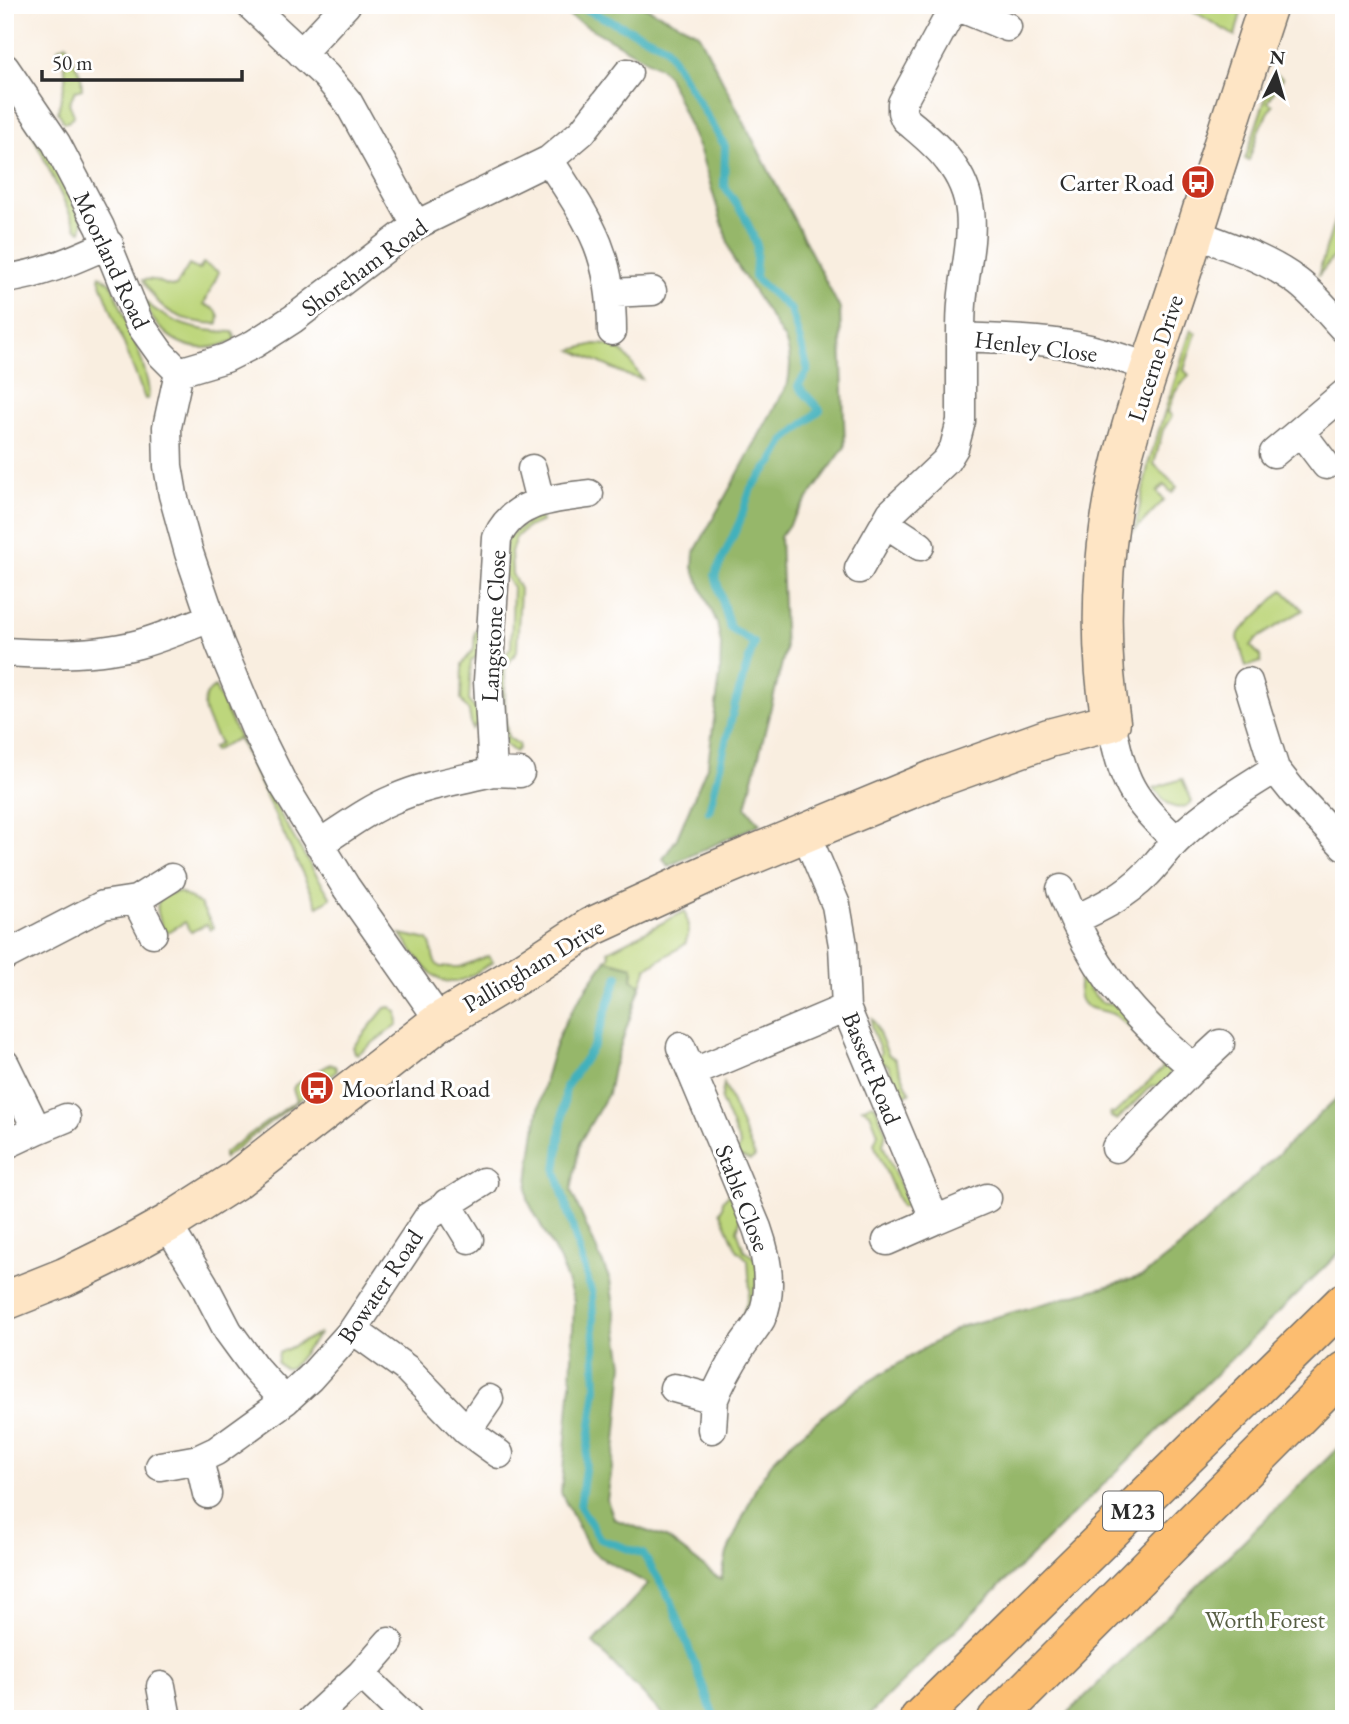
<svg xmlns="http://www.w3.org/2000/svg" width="1349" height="1724" font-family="'EB Garamond',serif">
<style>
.green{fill:#bdd67b;stroke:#748053;stroke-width:2}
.forest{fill:#96b76b;stroke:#60714b;stroke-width:2}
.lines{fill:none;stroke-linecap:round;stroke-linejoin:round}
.stream{stroke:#42b1bc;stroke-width:8}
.street-casing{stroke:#736f6a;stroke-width:31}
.secondary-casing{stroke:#736f6a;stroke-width:41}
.highway-casing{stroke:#736f6a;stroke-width:41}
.street{stroke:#fff;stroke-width:28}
.secondary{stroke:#fee5c5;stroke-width:38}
.highway{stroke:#fcbd6f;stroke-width:38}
.labels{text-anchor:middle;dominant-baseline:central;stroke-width:6;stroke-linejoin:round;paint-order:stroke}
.shield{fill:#fff;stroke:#6b6b6b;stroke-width:2}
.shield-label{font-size:23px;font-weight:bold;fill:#2b2b2b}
.poi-label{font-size:24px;fill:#2b2b2b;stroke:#fff;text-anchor:end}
.street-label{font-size:24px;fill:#2b2b2b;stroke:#fff}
.park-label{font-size:24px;fill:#575e43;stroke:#fff}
</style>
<rect width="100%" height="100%" fill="#fff"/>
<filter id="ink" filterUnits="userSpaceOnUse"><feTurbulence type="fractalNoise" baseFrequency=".0143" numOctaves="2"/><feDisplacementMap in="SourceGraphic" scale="14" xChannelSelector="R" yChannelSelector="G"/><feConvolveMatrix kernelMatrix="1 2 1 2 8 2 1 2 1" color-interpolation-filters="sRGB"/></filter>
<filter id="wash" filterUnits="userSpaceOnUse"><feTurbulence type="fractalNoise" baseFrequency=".00686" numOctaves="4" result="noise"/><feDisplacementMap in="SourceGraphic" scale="28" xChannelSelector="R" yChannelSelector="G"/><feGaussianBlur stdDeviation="1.57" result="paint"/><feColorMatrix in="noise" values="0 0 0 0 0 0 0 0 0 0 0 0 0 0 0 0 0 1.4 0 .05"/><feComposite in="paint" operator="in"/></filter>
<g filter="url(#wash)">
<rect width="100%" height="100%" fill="#f9eee0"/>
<path class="green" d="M1183 5H1243L1235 36Z
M66 44 81 76 82 89 75 91 69 103 74 115 68 122H64L58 112C63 83 72 79 58 48Z
M1274 73 1282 78 1268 102 1273 105 1260 127 1249 160 1245 159Z
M25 118 46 148 83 222 81 231 77 229Z
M1339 205 1344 207 1339 223V250L1318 276Z
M203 263 219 272 204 304 216 310 219 316 218 324C183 323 159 312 143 280 159 277 165 288 176 286L189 265 199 270Z
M100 275 111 283C120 306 154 379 148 399H145L99 278Z
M143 300C170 324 197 332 233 332L236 340C226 344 216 348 204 348 175 348 152 325 143 300Z
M1191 330 1196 333 1184 370 1189 375 1175 392 1168 412 1172 416 1163 430 1154 464 1177 487 1172 493 1164 485 1157 492 1164 500 1135 530 1149 461Z
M595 344C625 344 627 357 642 379L629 376 572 350Z
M538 515 542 521 528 527 516 537 511 552 512 574 520 589 517 651 505 669V716L508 737 518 744 519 748 515 752 505 744 500 664 511 647 513 587 503 574 507 537Z
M1283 590 1303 610 1256 639 1251 646 1260 656 1261 662 1246 667 1238 638 1239 633Z
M480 630 482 652 471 661 469 702 479 713 480 722 472 729 469 712 461 700 462 669V664L474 649 475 631Z
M215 687C249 761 287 830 331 898L318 906 238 738 214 751 212 748 220 743C211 727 192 699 215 687Z
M1182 779 1192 802C1175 816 1165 802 1154 788Z
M179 892 200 904 214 928 210 930 207 924 191 932 185 922 165 934C157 914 148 894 179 892Z
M685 911 689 932 685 944 647 968 641 985 632 980 633 967 606 960 610 955 608 951Z
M401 934 428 940C435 949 430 961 440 967H460L488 956 493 962C482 968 471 978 459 981 432 989 414 952 401 934Z
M1088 973 1089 989 1101 1002 1115 1004 1171 1065V1073L1164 1085 1151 1086 1117 1120 1111 1117 1110 1113 1114 1114 1162 1069V1064C1151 1047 1132 1028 1116 1016 1102 1006 1080 1015 1079 991 1078 982 1080 977 1088 973Z
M391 1007 397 1012 398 1024 358 1054 355 1053 353 1047 385 1008Z
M872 1019 874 1021 888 1054 895 1059 910 1093 894 1099 899 1090 888 1065 877 1060 881 1053 871 1027Z
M330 1064 335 1066 337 1071 224 1158V1153L297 1100 293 1089 295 1085Z
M724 1084 755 1157 750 1160 737 1156 740 1144 721 1100Z
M870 1104 875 1105 886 1132 883 1145 902 1191 912 1195 913 1200 907 1207H901L874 1144 878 1133 870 1113 862 1108Z
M730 1193 741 1218 737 1230 744 1250 756 1258 758 1272 751 1315 743 1314 750 1291 748 1260 737 1250 720 1211 722 1209 723 1200Z
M320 1333 292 1367C285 1370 282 1368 277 1362L279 1353Z"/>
<path class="forest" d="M550 5H641L698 33 840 309 845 447 780 537 785 651 746 807 760 824 668 866 663 859 677 838 708 764 720 676 721 644 717 623 693 568 694 553 788 383C791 367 791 355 785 340L733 259 700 151 668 76 660 68Z
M606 960 633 967 632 980 641 985 613 1068 608 1094 580 1142 571 1191 610 1280 623 1364 616 1442 607 1500 614 1519 668 1539 721 1580 727 1553 758 1483 773 1461 787 1446 837 1404 858 1388 960 1327 1143 1276 1185 1243 1344 1091V1248L865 1719H667L593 1643 648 1584 601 1558 589 1548 561 1493 571 1382 574 1301 560 1261 528 1201 527 1190C533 1140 541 1079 560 1033 572 1007 590 983 606 960Z
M1344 1442V1719H1062Z"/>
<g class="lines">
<path class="stream" d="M576 5 665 46 725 146 724 186 744 215 757 245 755 278 791 310 808 370 798 386 820 410 784 441 774 460 751 488 740 521 715 575 730 628 754 643 735 704 709 811
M618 976 594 1045 566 1087 556 1171 592 1294 596 1388 580 1506 600 1539 643 1554 671 1600 715 1719"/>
</g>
</g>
<g filter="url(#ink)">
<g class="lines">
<g class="street-casing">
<path id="street" d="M250 5 326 76 348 102 416 225
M955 5 902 103V112L905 119C920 132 936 144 948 160 986 207 966 251 962 304 961 315 961 326 961 337 1003 339 1048 339 1090 349 1110 354 1131 361 1151 368
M956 6 1007 27
M301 53 346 5
M5 68 56 143 100 227 139 323 161 354 179 372 167 427 168 466 173 495 189 553 220 644 256 730 283 784 346 887 440 1021
M549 160 582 132 628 73
M1194 233C1230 247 1268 259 1298 282 1315 295 1329 313 1344 329
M5 279C43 274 75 259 109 244
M611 293 652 291
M179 372 226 358 254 344 293 319 416 225 549 160C590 223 612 252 612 331
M1301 432 1326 465
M1274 453 1344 394
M532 469 540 501
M885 523 920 546
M859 569 891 513 946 461 954 448 961 421V337
M5 652C48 655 98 655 139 644 164 637 187 627 210 618
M1248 682 1275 769
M1111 722C1124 784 1130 796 1176 840
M493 772 520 773
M805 832 836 905 843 945 846 1008 935 1220 887 1241
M319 844C344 828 367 810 394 799 425 785 460 780 493 772L488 681 497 538C514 500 553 499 589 494
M1061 889 1074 920
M136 900 153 933
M5 956 103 905 136 900 171 878
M681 1047 757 1228C767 1256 774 1290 761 1319 756 1328 748 1337 742 1346 731 1363 721 1380 714 1399
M5 1064 37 1130 5 1145
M1194 1068 1220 1044
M692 1073 846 1008
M37 1130 66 1118
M1116 1148 1194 1068C1139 1022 1105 984 1074 920 1102 907 1125 896 1147 874 1158 863 1167 849 1179 838 1208 810 1241 790 1275 769L1295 794 1344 846
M447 1203 469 1239
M935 1220 987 1198
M167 1224 203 1283 228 1331 255 1368 285 1401 310 1378 353 1330 429 1216 483 1182
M353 1330 407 1369 467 1431 499 1454
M674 1388 714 1399 712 1429
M467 1431 489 1399
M199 1459 207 1494
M160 1466 199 1459 216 1451 285 1401
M361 1674 408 1719
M161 1686 167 1719
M312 1719 361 1674 389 1642"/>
</g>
<g class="secondary-casing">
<path id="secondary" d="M5 1301 65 1277 122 1249 167 1224 236 1180 440 1021 524 971 591 927 711 872 935 779 1049 738 1111 722C1100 655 1100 589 1110 521 1122 437 1156 354 1182 272 1211 183 1238 94 1268 5"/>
</g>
<g class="highway-casing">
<path id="highway" d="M919 1719 1344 1302
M997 1719 1344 1371"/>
</g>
<use href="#street" class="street"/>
<use href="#secondary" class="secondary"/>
<use href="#highway" class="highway"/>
</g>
</g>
<defs>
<g id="bus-disc" transform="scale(1.75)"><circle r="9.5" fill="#c8321e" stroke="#fff"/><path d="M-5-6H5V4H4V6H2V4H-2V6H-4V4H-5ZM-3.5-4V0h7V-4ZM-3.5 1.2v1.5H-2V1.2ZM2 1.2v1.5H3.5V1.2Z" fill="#fff"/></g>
</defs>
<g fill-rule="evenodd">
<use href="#bus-disc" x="1198" y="182"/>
<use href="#bus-disc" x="317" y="1088"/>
</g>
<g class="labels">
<rect class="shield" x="1103" y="1491.5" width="60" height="39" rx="5"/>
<g class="shield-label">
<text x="1133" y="1511">M23</text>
</g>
<g class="poi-label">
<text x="1174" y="182">Carter Road</text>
<text x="342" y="1088" text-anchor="start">Moorland Road</text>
</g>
<g class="street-label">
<text transform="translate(112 260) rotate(65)">Moorland Road</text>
<text transform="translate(364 267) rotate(-36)">Shoreham Road</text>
<text transform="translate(1036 346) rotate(7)">Henley Close</text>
<text transform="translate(1155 358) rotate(-72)">Lucerne Drive</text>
<text transform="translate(493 626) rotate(-87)">Langstone Close</text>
<text transform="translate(533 965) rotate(-31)">Pallingham Drive</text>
<text transform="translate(872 1068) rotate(68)">Bassett Road</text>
<text transform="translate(743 1198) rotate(69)">Stable Close</text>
<text transform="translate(380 1286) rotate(-56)">Bowater Road</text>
</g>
<g class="park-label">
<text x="1265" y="1619">Worth Forest</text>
</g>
</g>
<rect width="1349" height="1724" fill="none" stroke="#fff" stroke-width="28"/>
<g transform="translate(1276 74) rotate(5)" stroke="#ffffff" stroke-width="5" paint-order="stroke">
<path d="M0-5L12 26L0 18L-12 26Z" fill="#2b2b2b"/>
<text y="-10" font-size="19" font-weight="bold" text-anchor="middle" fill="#2b2b2b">N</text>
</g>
<path d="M42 70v10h200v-10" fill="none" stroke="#2b2b2b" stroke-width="3.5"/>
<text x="52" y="70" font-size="21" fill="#2b2b2b" stroke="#ffffff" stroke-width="5" paint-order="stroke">50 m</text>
</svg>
